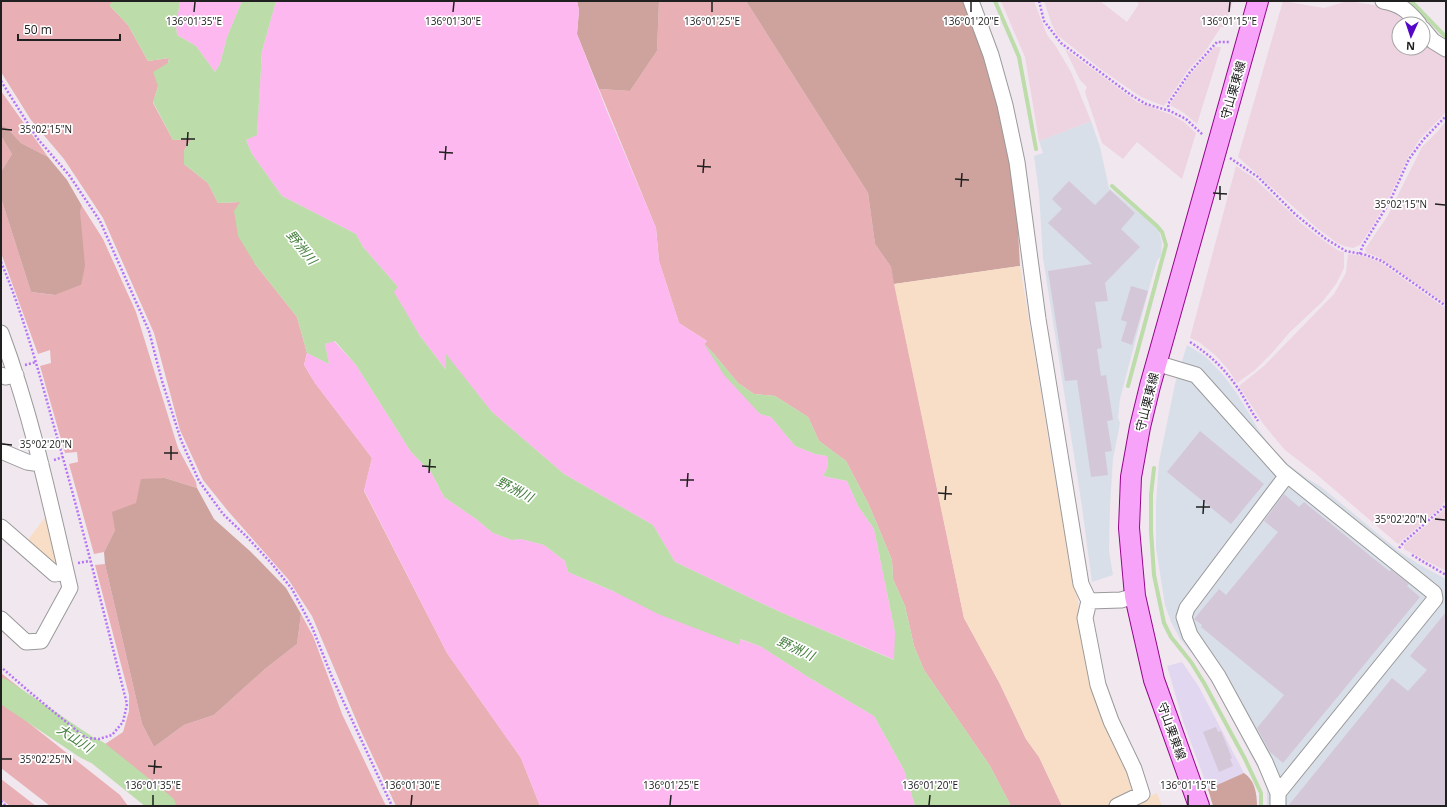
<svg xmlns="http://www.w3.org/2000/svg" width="1447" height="807" font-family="'Open Sans','Noto Sans JP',sans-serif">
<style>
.commercial{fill:#e2d7f0}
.industrial{fill:#d9dfe9}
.farmland{fill:#eed3e1}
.grass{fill:#e8afb4}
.forest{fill:#cea29d}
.sand{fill:#fdb8ef}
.park{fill:#f8dec6}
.water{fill:#bcdca9}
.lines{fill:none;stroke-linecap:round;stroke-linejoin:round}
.stream{stroke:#bcdca9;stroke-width:4}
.river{stroke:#bcdca9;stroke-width:24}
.building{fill:#d4c7d7}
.minor-casing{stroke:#9a9a9a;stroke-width:17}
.major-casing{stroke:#97058c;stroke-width:22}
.path{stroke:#b573f5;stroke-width:2.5;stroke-dasharray:2 2;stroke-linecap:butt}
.minor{stroke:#fff;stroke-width:15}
.major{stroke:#f6a3f9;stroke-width:20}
.ticks{fill:none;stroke:#202020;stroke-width:1.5}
.labels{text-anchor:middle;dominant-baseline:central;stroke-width:3.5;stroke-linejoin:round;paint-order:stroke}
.street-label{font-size:12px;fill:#202020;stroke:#fff}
.water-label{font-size:13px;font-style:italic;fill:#437e3c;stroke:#fff}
.ticks-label{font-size:10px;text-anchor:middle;fill:#202020;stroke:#fff;stroke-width:3.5;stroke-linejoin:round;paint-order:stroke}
</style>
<rect width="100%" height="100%" fill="#f0e7ef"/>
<path class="commercial" d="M1182 662 1199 687 1244 773 1208 789 1183 721 1167 666Z"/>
<path class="industrial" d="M1091 121 1100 147 1109 188 1154 225 1159 231 1162 243 1161 256 1157 261 1151 281 1120 399 1118 418 1120 423 1113 459 1110 505 1109 551 1113 575 1092 582 1081 500 1043 258 1039 193 1034 156 1043 153 1039 141Z
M1187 345 1205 356 1224 376 1236 392 1260 432 1273 449 1289 465 1308 479 1320 486 1400 552 1420 565 1446 579V806H1267V791L1261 774 1213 684 1202 666 1180 639 1171 622 1165 605 1156 548V503L1159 462 1175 384Z"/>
<path class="farmland" d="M1001 1H1034L1047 35 1055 45 1071 72 1091 121 1039 141 1025 57Z
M1044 1H1100L1127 22 1139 4 1136 1H1233L1224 27H1221L1204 53 1188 70 1164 106 1141 97 1102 70 1057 35 1051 22Z
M1283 1 1324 8 1348 1 1393 8 1413 24H1399V48H1423V35L1446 54V112L1420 139 1408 157 1389 198 1375 222 1360 245 1353 248 1344 246 1336 242 1317 228 1238 157Z
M1215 47H1221L1197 124 1184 113 1170 105 1189 76Z
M1065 49 1137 102 1172 115 1184 122 1196 133 1182 179 1137 142 1123 159 1102 143 1085 92 1087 87 1080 80Z
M1446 121V304L1378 257 1367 253 1365 249 1387 217 1422 147 1438 131Z
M1236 166 1254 178 1302 224 1323 240 1339 251 1344 252V268L1336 284 1323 301 1289 333 1272 353 1255 370 1237 383 1227 368 1215 355 1199 342 1190 338Z
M1348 254 1363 256 1380 262 1446 309V500L1441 507 1398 544 1315 473 1285 450 1264 425 1239 386 1264 366 1334 294 1346 273Z
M1446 508V571L1404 549V545Z"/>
<path class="grass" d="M1 1H114L110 6 128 25 148 61 169 58 168 63 158 86 153 103 173 140 191 139 184 151V164L208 183 218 203 240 202 255 264 297 317 307 353 304 365 315 383 372 458 364 491 447 653 521 758 540 806H396L360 729 312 616 288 579 228 511 203 480 180 430 154 333 103 218 64 159 31 120 1 72Z
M659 1H746L868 193 875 244 891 267 964 618 1000 684 1026 739 1039 757 1062 806H1011L990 766 924 670 914 646 905 606 893 579 892 560 869 505 846 461 819 441 808 417 775 396 754 394 738 383 714 354 704 344 707 341 679 323 659 261 656 228 599 89 630 91 657 51Z
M1 91 48 157 21 143 7 128 1 125Z
M1 136 12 154 1 172Z
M1 198 31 292 54 295 81 285 80 210 82 206 103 239 136 312 178 448 196 482 197 488 165 478 136 503 115 530 104 552 94 554 69 464 78 462 77 452 65 453 40 366 51 363 50 350 38 354 1 253Z
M105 564 142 724 154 747 184 725 214 715 265 669 297 644 301 614 313 636 342 714 386 806H149L1 686V673L88 742 105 744 123 732 129 711V695L95 565Z
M1 701 120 795 128 806H50L1 768Z
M1 779 36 806H10L1 799Z"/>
<path class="forest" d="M577 1H659L657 51 630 91 599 89 577 34 579 10Z
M746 1H967L1014 158 1020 266 894 284 891 267 875 244 868 193Z
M1 125 7 128 21 143 48 157 67 180 82 206 80 211 85 266 81 285 55 295 31 292 1 198V172L12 154 1 136Z
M165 478 197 488 214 519 251 552 286 588 301 614 297 644 265 669 214 715 184 725 154 747 142 724 105 564 104 552 115 530 112 512 136 503 141 479Z
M1244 773C1255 780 1257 794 1257 806H1213L1208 789Z"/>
<path class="sand" d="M180 1H242L227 37 220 64 215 72 196 46 177 35 176 26Z
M276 1H577L579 10 577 34 606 109 656 228 659 261 679 323 707 341 704 344 760 414 771 417 795 446 815 454 827 456 828 467 823 476 847 481 858 506 874 529 895 632V660L780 612 675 562 653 525 564 474 492 412 446 355 447 371 420 336 393 292 398 287 363 247 356 234 282 196 252 154 246 140 257 134 262 51Z
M334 341 356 365 411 452 431 472 444 497 476 519 493 533 512 540 521 539 544 545 565 561 568 572 739 645V639L760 646 808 677 874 716 904 770 915 806H540L521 758 447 653 364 490 372 458 315 383 304 365 307 353 329 364 325 344Z"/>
<path class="park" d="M1020 266 1056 485 1093 682 1141 801 1157 793 1162 806H1062L1039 757 1026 739 1000 684 964 618 894 284Z
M47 515 60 572 27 541Z"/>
<path class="water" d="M114 1H180L176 26 177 35 196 46 215 72 220 64 227 37 242 1H276L262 51 257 135 246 140 252 154 282 196 356 234 363 247 398 287 394 292 420 336 446 370V354L492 412 564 474 653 525 675 562 780 612 894 660 895 632 874 529 858 506 847 481 823 476 828 467 827 456 815 454 795 446 771 417 760 414 724 375 704 344 714 354 738 383 754 394 775 396 808 417 819 441 846 461 869 505 892 560 893 579 905 606 914 646 924 670 990 766 1011 806H915L904 770 874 716 808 677 760 646 740 639 739 645 658 614 613 591 568 572 565 561 544 545 521 539 512 540 493 533 476 519 444 497 431 472 411 452 356 365 335 341 325 344 329 364 307 353 297 317 255 264 238 236 234 211 240 202 218 203 208 183 184 164V151L191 139 173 140 153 102 158 86 153 72 168 63 169 58 148 61 128 25 109 5Z"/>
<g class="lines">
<path class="stream" d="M995 1 1019 57 1036 149
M1411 1 1446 37
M1112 186 1157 226 1162 232 1166 245 1128 386
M1154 468 1151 495V531L1154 575 1164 623 1171 637 1191 662 1204 683 1245 759 1261 793V806"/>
<path class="river" d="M1 690 86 747 98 753 164 806"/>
</g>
<path class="building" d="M1069 181 1095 205 1110 190 1135 213 1121 229 1140 247 1105 283 1108 301 1095 302 1102 348 1097 349 1101 376 1106 375 1113 420 1107 421 1112 451 1105 452 1108 475 1091 477 1077 380 1065 381 1048 271 1092 264 1048 223 1062 209 1052 199Z
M1131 286 1148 291 1132 345 1121 341 1127 322 1121 320Z
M1200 431 1264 484 1231 524 1167 472Z
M1284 494 1299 507 1304 502 1389 571 1391 570 1409 584 1407 586 1420 597 1283 763 1270 752 1257 728 1284 695 1201 627 1202 625 1194 619 1219 589 1226 595 1278 532 1264 521Z
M1446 612V806H1288L1392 678 1408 691 1427 670 1410 656Z
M1216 727 1218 732 1221 731 1232 758 1230 759 1233 766 1219 772 1203 732Z"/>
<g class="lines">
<g class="minor-casing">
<path id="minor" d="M971 1 991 55 1005 105 1017 162 1038 319 1081 584 1089 601 1121 600 1135 596
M1383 1C1401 4 1408 11 1419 24
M1423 29 1433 41 1446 49
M1 333C32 416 50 502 70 588L41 641 26 642 1 619
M1156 363 1196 375 1281 470 1434 593 1435 599 1278 793V806
M1 375 6 377 16 375
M1 451 27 462 41 464
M1 527 55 574 66 572
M1089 601 1085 618 1098 685 1111 721 1134 769 1142 794 1117 806
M1278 793 1265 762 1218 676 1190 635 1184 617 1187 608 1287 475"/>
</g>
<g class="major-casing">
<path id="major" d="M1199 806 1154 680 1135 596 1129 528 1131 477 1140 427 1150 386 1258 1"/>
</g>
<path class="path" d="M1039 1 1044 21 1061 43 1131 95 1146 104 1170 111 1186 119 1203 135
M1 81 37 138 69 175 100 221 149 331 162 381 181 440 199 481 223 514 247 537 272 564 292 589 312 627 332 677 392 806
M1169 111 1168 104 1190 72 1217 42H1230
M1230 158 1258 177 1295 214 1326 239 1346 251 1366 255 1382 261 1446 306
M1360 254 1362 247 1390 201 1409 159 1423 140 1446 116
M1 262C23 314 38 369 53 423 80 516 103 610 127 704L123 722 112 735 99 739 86 738 32 694 1 667
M1190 342C1210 355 1223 367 1237 387 1245 398 1250 410 1258 421
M25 365 36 362
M54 460 63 457
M1399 548 1404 542 1446 505
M1412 555 1446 575
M78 563 90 561
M1 801 6 806"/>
<use href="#minor" class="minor"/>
<use href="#major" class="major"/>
</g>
<path class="ticks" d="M194 12 195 2M453 12 454 2M712 12V2M971 12V2M1229 12 1230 2M2 129 12 130M181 139H195M187 146 188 132M439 152 453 153M445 160 446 146M697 166 711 167M703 173 704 159M955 179 969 180M961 187 962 173M1213 193 1227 194M1220 200V186M1435 204 1445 205M2 444 12 445M164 453H178M171 460V446M422 466 436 467M429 473 430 459M680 480H694M687 487 688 473M938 493 952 494M945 500 946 486M1196 507H1210M1203 514 1204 500M1435 519 1445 520M2 759H12M148 766 162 767M154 774 155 760M153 805V795M411 805 412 795M670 805 671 795M929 805 930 795M1188 805V795"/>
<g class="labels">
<g class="street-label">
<text transform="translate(1233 90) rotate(-74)">守山栗東線</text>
<text transform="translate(1147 402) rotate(-76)">守山栗東線</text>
<text transform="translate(1172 731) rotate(70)">守山栗東線</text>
</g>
<g class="water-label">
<text transform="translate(302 247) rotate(51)">野洲川</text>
<text transform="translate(515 489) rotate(27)">野洲川</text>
<text transform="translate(796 648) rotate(25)">野洲川</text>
<text transform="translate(75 738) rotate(33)">大山川</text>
</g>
</g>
<g class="ticks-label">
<text x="194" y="25">136°01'35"E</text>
<text x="453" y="25">136°01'30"E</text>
<text x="712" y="25">136°01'25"E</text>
<text x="971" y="25">136°01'20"E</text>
<text x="1229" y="25">136°01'15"E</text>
<text x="46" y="133">35°02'15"N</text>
<text x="1401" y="208">35°02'15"N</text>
<text x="46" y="448">35°02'20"N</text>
<text x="1401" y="523">35°02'20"N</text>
<text x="46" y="763">35°02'25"N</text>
<text x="153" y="789">136°01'35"E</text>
<text x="412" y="789">136°01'30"E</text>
<text x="671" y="789">136°01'25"E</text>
<text x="930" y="789">136°01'20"E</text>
<text x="1188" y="789">136°01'15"E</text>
</g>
<rect width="1447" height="807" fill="none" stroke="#202020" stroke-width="4"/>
<g transform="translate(1411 36) rotate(183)"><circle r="19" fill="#ffffff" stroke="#a6a6a6"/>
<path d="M0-3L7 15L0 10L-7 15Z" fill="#5507c9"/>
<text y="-6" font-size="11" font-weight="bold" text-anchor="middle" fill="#202020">N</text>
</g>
<path d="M18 34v6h102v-6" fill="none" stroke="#202020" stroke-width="2"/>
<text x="24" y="34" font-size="12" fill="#202020" stroke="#ffffff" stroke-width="3" paint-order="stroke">50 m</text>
</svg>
